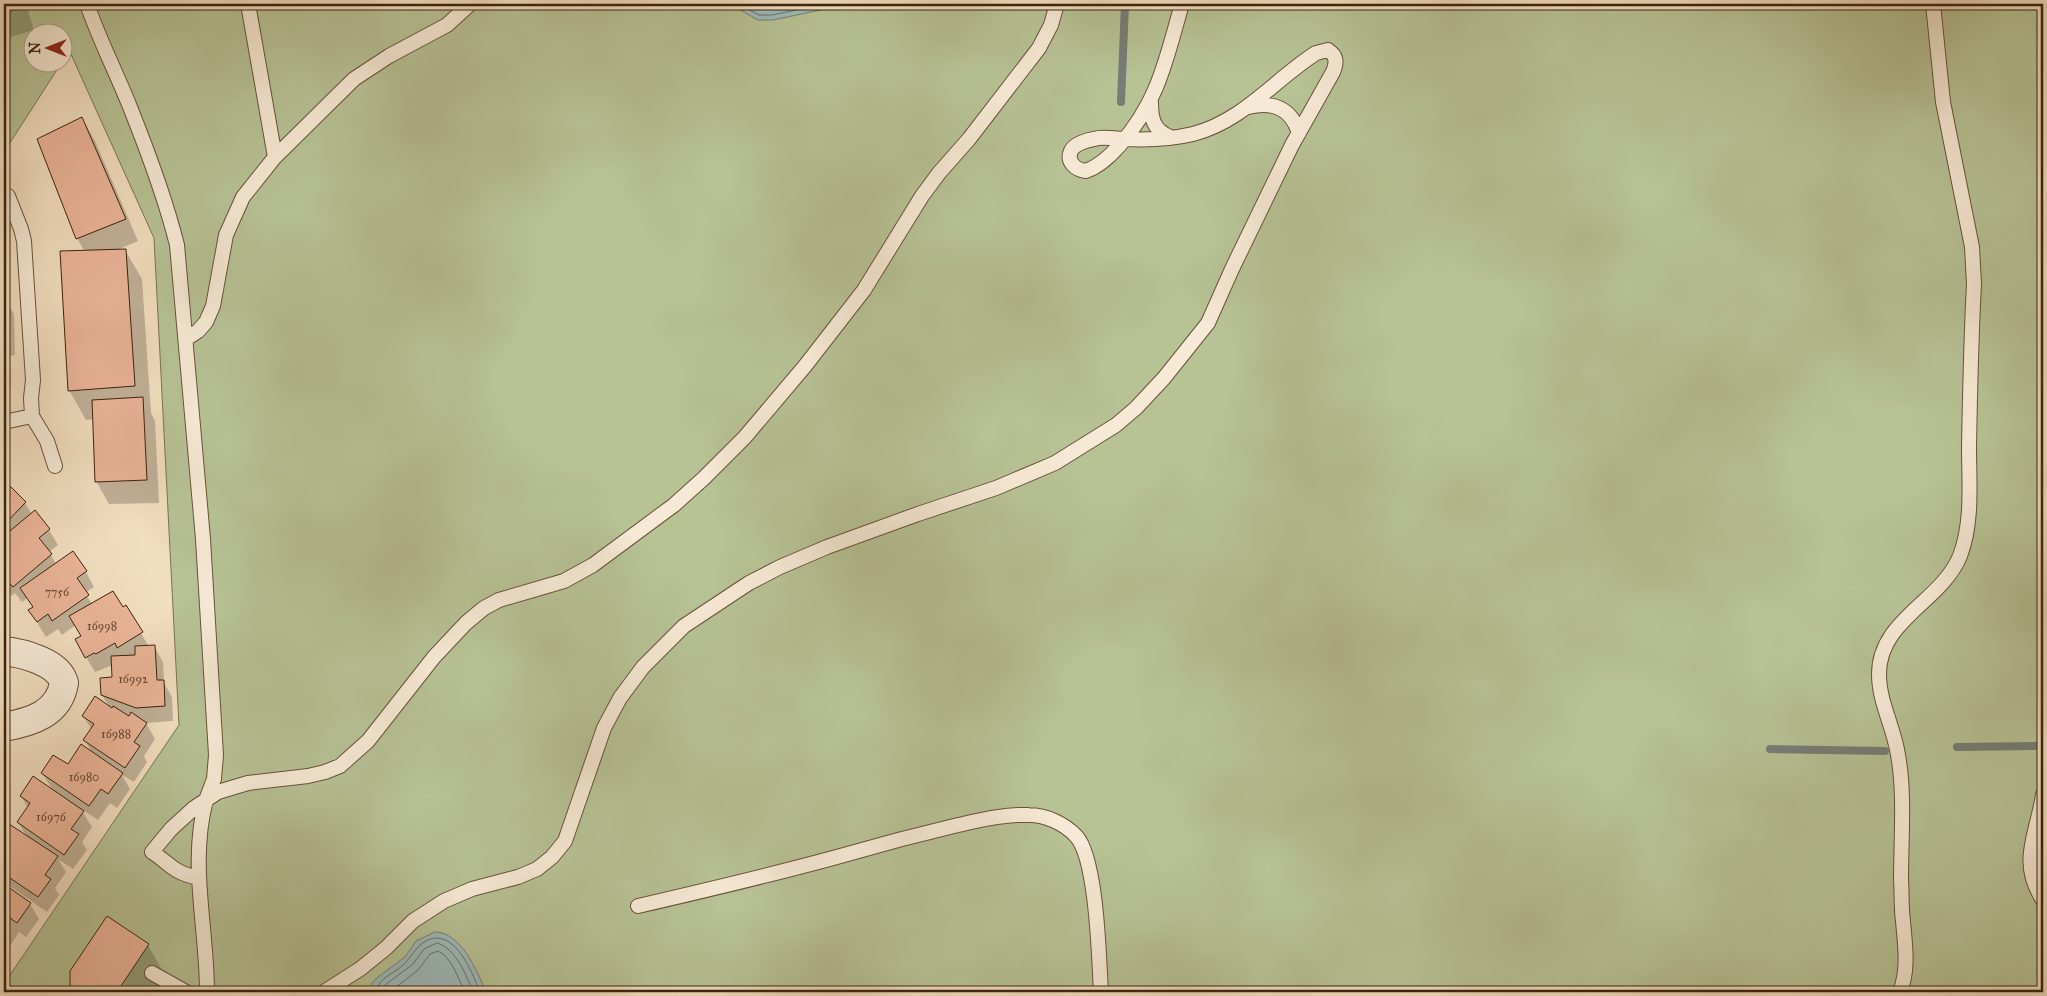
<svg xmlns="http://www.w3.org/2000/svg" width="2047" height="996" font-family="'IM FELL Great Primer',serif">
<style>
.green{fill:#b7c295;stroke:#797352}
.water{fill:#9dbaba;stroke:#767e76}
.shadow{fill:#0003}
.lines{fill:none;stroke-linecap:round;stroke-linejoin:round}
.shore{stroke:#6c6f64;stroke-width:1}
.stream{stroke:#767e76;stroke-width:8}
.building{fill:#eab497;stroke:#3b240f}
.service-casing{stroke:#68523b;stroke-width:16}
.minor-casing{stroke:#68523b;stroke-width:30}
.service{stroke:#f6e9d5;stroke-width:14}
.minor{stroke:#f6e9d5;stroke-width:28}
.labels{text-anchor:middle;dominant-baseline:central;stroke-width:4;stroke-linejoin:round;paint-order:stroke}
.number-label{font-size:12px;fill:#674831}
</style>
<rect width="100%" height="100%" fill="#f1ddbf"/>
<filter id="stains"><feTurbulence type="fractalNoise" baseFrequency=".004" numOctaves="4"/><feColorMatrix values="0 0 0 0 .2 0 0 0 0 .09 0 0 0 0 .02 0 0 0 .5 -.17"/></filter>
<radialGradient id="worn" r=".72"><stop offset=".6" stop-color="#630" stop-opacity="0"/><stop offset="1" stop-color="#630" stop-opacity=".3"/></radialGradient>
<path class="green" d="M16 4H2043V992H4V984L179 725 154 238 70 52 62 62V32H32V62H62L4 152V22Z"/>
<path class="water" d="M730 4H849L773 20H758Z
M435 932C461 932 477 971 486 992H372V983L378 977 405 957 416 941Z"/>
<path class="shadow" d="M4 4H26L34 30 4 39Z
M82 118 95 141 138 241 117 250H125L142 279 151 413 155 421 159 503 109 504 96 481 94 419 86 420 69 390 85 252 77 238Z
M4 273 6 300 14 314 15 355 10 356 11 387 4 388Z
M8 486 25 503 32 515 49 530 58 545 49 552 56 564 86 572 94 587 85 593 92 604 122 609 126 607 149 647 154 646 163 662 164 683 172 697 173 721 146 723 155 739 144 756 147 762 134 782 122 775 130 789 117 808 110 803 98 820 80 808 92 827 82 842 87 850 73 869 58 859 66 872 55 888 59 895 47 912 4 882V828L7 823 27 837 18 822 28 808 21 796 54 792 42 773 68 766 92 753 85 740 92 730 83 716 110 708 102 695 113 679V665L95 672 76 640 82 636 76 625 62 635 58 629 46 637 30 611 34 608 27 598 22 602 15 593 11 596 4 587V489Z
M4 886 30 904 39 919 26 937 19 932 7 951 4 949Z
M148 945 165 975 153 992H71V972Z"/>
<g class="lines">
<path class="shore" d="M738 4 759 15H772L826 4
M376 992C378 979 392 974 402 966 411 958 416 946 426 941 454 926 472 972 480 992
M382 992 385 985 413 964 424 949 437 943C457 949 465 975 474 992
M390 992 418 970 430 954 438 951C452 957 458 979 465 992"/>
<path class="stream" d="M1121 102 1125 4
M1957 747 2036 746
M1770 749 1885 751"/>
</g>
<path class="building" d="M82 117 126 219 76 239 37 139Z
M126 249 135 386 68 391 60 251Z
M143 397 147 480 95 482 92 400Z
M8 484 26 502 4 525V488Z
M35 510 50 529 39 538 52 554 13 587 5 578 4 579V536Z
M73 551 87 571 77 578 89 595 52 621 48 614 37 622 28 610 33 607 20 588Z
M113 591 123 607 126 605 143 632 117 648 115 643 96 654 94 653 85 658 75 639 81 636 69 616Z
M155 645 157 680H164L165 706 136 708 101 695 100 678 112 677 111 656 135 655V646Z
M95 696 112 708 113 706 129 716 131 712 147 723 134 742 140 746 125 768 83 740 94 724 82 716Z
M81 744 123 773 108 794 101 789 89 806 41 773 53 755 68 764Z
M33 776 84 811 71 829 79 834 64 855 17 822 30 803 20 796Z
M6 822 58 856 45 875 51 879 38 897 4 874V826Z
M4 884 31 903 17 923 10 918 4 927Z
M107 916 149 944 119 989V992H70V971Z"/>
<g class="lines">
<g class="service-casing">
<path id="service" d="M87 4C99 39 116 72 130 107 148 152 165 197 177 245L203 539 216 755 214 779 206 800 194 808 171 829 152 852C172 865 172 872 198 878
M248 4 275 157
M1151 102C1151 118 1153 130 1170 137
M1248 107C1273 101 1291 108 1299 133
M8 196 21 229 24 241 33 380 31 398 32 416 47 441 55 466
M186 339 198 331 206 322 213 306 226 235 243 197 275 157 354 79 389 56 447 25 470 4
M4 422 32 416
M2043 795C2037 834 2018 862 2043 900
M638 906C707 890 776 874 844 855 882 844 920 834 958 825 981 820 1005 814 1029 815 1046 815 1065 824 1076 836 1097 858 1099 960 1101 992
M152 973 186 992
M207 992C207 927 189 864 206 800L218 792 248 783 308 776 325 772 340 766 368 741 434 657 466 623 484 608 499 600 564 581 593 565 674 505 704 478 745 437 805 366 864 290 922 196 939 173 969 139 1039 48 1051 25 1057 4
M324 992 360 969 386 948 413 921 444 901 472 889 518 877 537 869 552 857 565 841 604 728 620 698 643 667 684 626 749 583 780 567 827 547 918 514 996 488 1055 463 1116 425 1136 408 1164 378 1208 323 1232 269 1292 145 1333 72C1337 62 1337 56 1328 50L1316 53C1274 80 1243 121 1193 134 1172 139 1145 140 1124 139 1114 139 1104 136 1094 139 1087 140 1074 144 1071 151 1066 162 1076 170 1086 171 1100 166 1110 156 1119 146 1159 101 1166 59 1182 4
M1900 992C1909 969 1905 945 1903 921 1901 907 1902 893 1901 880 1901 840 1905 793 1898 755 1894 727 1879 703 1879 674 1879 620 1941 602 1960 556 1973 522 1969 482 1969 447 1970 393 1971 338 1974 284L1972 247 1943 102 1933 4"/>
</g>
<g class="minor-casing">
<path id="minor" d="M4 651C22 653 59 662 64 683 59 714 31 722 4 727"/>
</g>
<use href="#service" class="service"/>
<use href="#minor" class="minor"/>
</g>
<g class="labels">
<g class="number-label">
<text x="57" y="592">7756</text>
<text x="102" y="626">16998</text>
<text x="133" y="679">16992</text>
<text x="116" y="734">16988</text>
<text x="84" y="777">16980</text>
<text x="51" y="817">16976</text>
</g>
</g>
<rect width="2047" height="996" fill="none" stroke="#f1ddbf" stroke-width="20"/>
<rect x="5" y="5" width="2037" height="986" fill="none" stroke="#3b240f" stroke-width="2.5"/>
<rect x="10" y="10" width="2027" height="976" fill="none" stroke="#3b240f"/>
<g transform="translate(48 48) rotate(270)"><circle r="24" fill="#f6e9d5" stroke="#ab9a86"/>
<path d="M0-4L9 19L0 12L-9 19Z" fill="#8f2418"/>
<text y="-8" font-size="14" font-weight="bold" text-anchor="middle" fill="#3b240f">N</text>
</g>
<rect width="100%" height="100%" filter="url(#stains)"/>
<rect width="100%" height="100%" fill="url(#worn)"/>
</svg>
